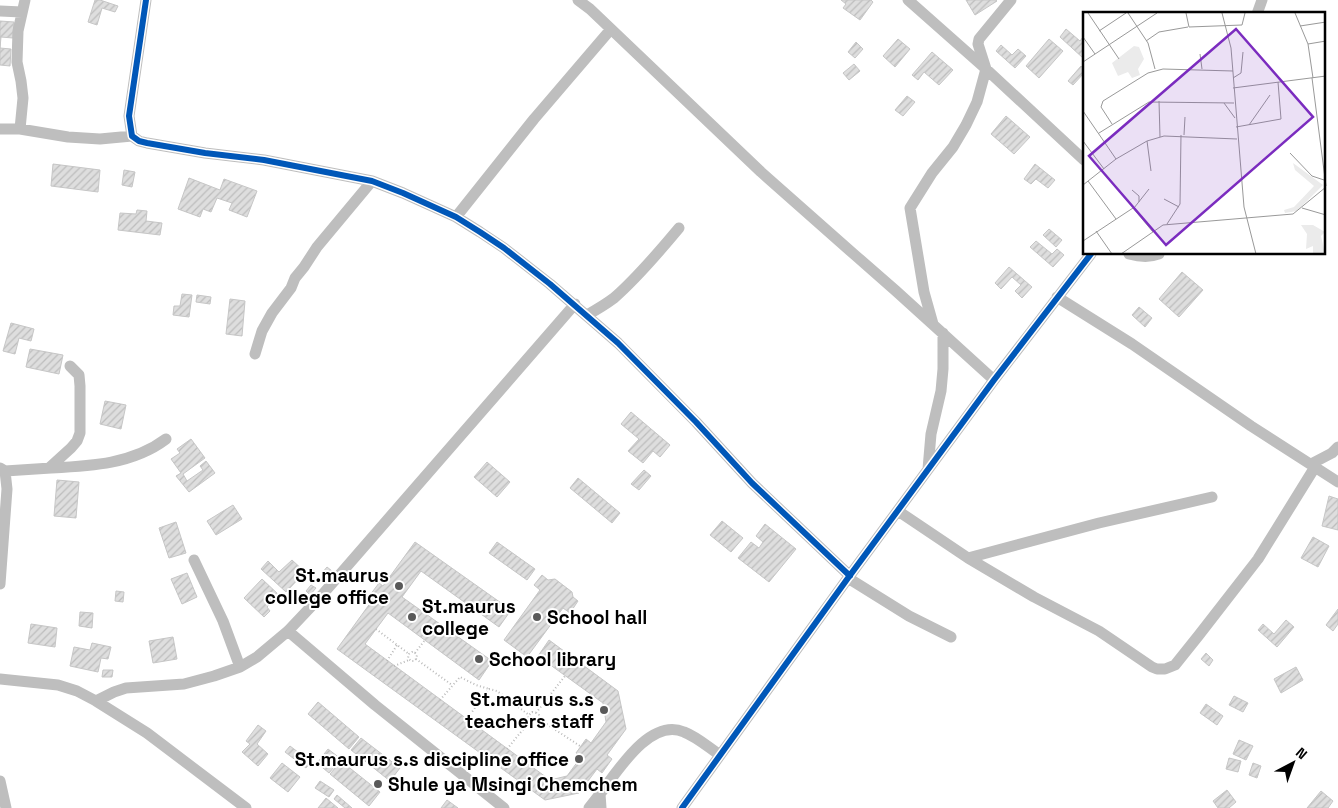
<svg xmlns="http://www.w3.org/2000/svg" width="1338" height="808" font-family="'Space Grotesk',sans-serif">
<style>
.building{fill:url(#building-hatch);stroke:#c6c6c6}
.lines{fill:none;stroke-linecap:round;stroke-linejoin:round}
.path{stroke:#b9b9b9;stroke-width:2;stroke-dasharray:1 2.5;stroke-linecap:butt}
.minor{stroke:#bebebe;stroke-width:11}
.cycleway-casing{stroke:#fff;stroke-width:9}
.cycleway{stroke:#0057b8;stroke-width:6}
.poi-dot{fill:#595959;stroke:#fff;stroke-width:2}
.labels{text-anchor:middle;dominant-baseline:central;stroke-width:4;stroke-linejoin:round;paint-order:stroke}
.poi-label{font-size:19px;font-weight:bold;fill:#000;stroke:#fff;text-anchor:start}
.inset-road{fill:none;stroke:#999;stroke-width:1}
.view{fill:#7b2cbf;fill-opacity:0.15;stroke:#7b2cbf;stroke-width:2.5}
.inset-edge{fill:none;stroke:#000;stroke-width:2.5}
</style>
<defs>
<pattern id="building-hatch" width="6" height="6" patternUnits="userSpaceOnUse" patternTransform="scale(1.25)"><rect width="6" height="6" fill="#dedede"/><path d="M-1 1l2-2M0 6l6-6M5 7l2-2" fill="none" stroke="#bdbdbd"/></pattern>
</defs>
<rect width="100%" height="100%" fill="#fff"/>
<path class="building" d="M95 0H100L118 6 115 12 102 8 97 25 88 22Z
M841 0H871L873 2 860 20 843 8 846 4Z
M966 0H996L997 1 975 15Z
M0 21 14 22 13 38 1 37 0 48 11 49 10 66 0 65Z
M1066 29 1080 41 1083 37 1084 38 1083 58 1060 37Z
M898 39 910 49 895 67 883 56Z
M1049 39 1063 51 1039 78 1026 66Z
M856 42 863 49 855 58 848 52Z
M1001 45 1012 55 1018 49 1026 56 1015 68 996 51Z
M932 52 953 70 939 85 924 72 918 80 912 75Z
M854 64 860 71 849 80 843 73Z
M1081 66 1084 69V73L1073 85 1068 81Z
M907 96 915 102 903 116 895 110Z
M1006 116 1030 137 1014 154 991 134Z
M53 164 100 170 98 192 51 186Z
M1035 164 1055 180 1048 188 1036 179 1031 184 1024 179Z
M124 170 135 172 132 187 122 185Z
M189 178 220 190 224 179 257 191 247 217 229 210 232 203 217 198 211 212 203 209 200 217 178 209Z
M137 210 147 211 146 221 162 223 160 235 118 230 120 213 136 214Z
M1049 229 1062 240 1056 247 1043 235Z
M1036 241 1052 254 1057 249 1064 255 1053 267 1030 247Z
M1009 267 1032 287 1022 298 1015 291 1021 285 1012 277 1001 289 995 283Z
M1182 272 1203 290 1179 317 1159 299Z
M182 294 192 295 189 317 173 315 174 306H180Z
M197 295 211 297 210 304 196 302Z
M230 299 245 301 242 336 226 334Z
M1139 307 1152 318 1145 327 1132 315Z
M11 323 34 329 31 341 19 338 15 354 3 351Z
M30 349 63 355 59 374 26 367Z
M105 401 126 405 121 429 100 424Z
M631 412 670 445 660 457 653 451 643 463 628 451 639 439 621 424Z
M191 439 205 458 183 474 187 481 203 470 200 466 206 461 215 473 189 492 176 476 181 473 171 459 180 453 177 449Z
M487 462 510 482 497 497 474 477Z
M644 470 651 476 639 490 631 484Z
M578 478 620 513 612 523 570 488Z
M57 480 79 482 76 518 54 516Z
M1329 496 1338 499V530L1322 526Z
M233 505 242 519 216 535 207 521Z
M722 521 743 538 731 552 710 535Z
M176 522 186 553 169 558 159 528Z
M765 524 796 549 769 582 738 558 751 542 759 548 763 542 756 536Z
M1313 537 1329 546 1318 567 1301 558Z
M415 542 511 610 499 627 421 571 402 597 492 661 479 680 388 613 365 644 550 780 567 776 581 757 576 753 586 739 591 743 606 722 603 703 538 656 549 640 618 691 626 729 607 755 612 759 602 773 597 769 579 793 545 800 337 649 371 602 367 599 379 583 383 586Z
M497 542 535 569 527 580 489 553Z
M292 560 305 572 286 592 261 569 268 561 279 572Z
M327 567 332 571 326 577 322 573Z
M187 573 197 597 182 604 171 579Z
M542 575 548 580 555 579 572 592 573 597 578 601 570 613 563 608 527 657 504 640 540 590 534 585Z
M262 579 279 595 267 607 270 611 264 617 244 598Z
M311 585 316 588 310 595 306 591Z
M116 591 124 592 123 602 115 601Z
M1338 609V624L1333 631 1326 625Z
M80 612 93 613 92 628 79 626Z
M1286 620 1294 627 1277 647 1258 630 1263 624 1274 634Z
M31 624 57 628 55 647 28 643Z
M173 637 177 659 153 663 149 641Z
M92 643 111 647 108 659 101 658 98 672 70 666 74 647 90 650Z
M1206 653 1213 660 1209 666 1201 659Z
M1296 667 1303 680 1281 693 1274 679Z
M103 670H113L112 677H102Z
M1234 696 1248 703 1243 712 1229 705Z
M318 702 359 737 349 749 308 714Z
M1206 704 1223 716 1217 725 1200 713Z
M258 725 266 731 257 744 268 754 258 766 242 752 250 744 246 741Z
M361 738 400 768 390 781 351 750Z
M1239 740 1253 746 1246 760 1233 754Z
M290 746 311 762 306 768 285 752Z
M328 749 341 759 329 773 317 763Z
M1229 758 1241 761 1238 772 1226 769Z
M341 761 380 792 369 806 330 774Z
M282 763 300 777 288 792 270 778Z
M1253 763 1261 766 1257 778 1249 775Z
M320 781 334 790 329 797 315 788Z
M1227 790 1236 802 1229 808H1218L1213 801Z
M1321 791 1333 801 1328 808H1307Z
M337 795 352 808H345L334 799Z
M326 798 338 808H318Z
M447 800 458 808H441Z"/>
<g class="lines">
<path class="path" d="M376 629 409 654
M415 653 425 640
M416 659 414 661H411L408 658 409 654 412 652H414L417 655 416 659 452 685
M387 661 397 645
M394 666 409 660
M440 700 460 677 476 685 489 689
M536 713 565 676
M539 719 535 722C531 723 529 720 528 716L532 712 536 713 539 715V719L580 746
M466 720 489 689 497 691 529 715
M507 749 530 721"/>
<path class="minor" d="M146 0 129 116 132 136 139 141 147 143 205 153 264 160 372 181 403 193 456 217 480 232 504 248 550 284 618 343 696 422 752 483 850 576
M578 0 590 9 761 172 856 256 896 291 994 380
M908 0 986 69 1084 160
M0 11 22 12
M1257 14 1262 0
M0 129H20L68 137 100 139 132 136
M20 129 23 98 21 81 17 62 18 31 25 0
M456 217 534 119 611 29
M1129 254C1140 257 1149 258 1159 254
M1057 297 1132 344 1251 426 1338 482
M587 315C596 310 606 304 614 298 637 278 659 252 679 228
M933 324 924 292 910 208 932 173 953 147 966 125 977 102 986 69 978 44 979 39 1011 0
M255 354 262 331 272 313 291 288 295 278 304 267 317 247 372 181
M1311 464 1332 453 1338 447
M0 468 5 471 7 489 0 584
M49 468 71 448 77 441 80 433V386L79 375 70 366
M928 469 931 434 941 391 943 369V333
M5 471C20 470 36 469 51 468 91 466 133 464 166 439
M898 511 968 558 1034 597 1099 631 1152 667 1157 669H1165L1175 665 1199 635 1258 559 1315 467
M968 558 1099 523 1212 497
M194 560 223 621 240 667
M848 578 909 616 951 637
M288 631 375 705 504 808
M0 679 58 685 77 691 96 701 147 733 246 808
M96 701 114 692 126 688 184 684 214 676 240 667 257 657 288 631 322 595 575 304
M0 781 6 808
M589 808 600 794
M601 808 600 794C617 772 650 717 684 732 697 737 708 747 720 755
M682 808 848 578 994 380 1091 254"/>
<g class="cycleway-casing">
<path id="cycleway" d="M146 0 129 116 132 136 139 141 147 143 205 153 264 160 372 181 403 193 456 217 480 232 504 248 550 284 618 343 696 422 752 483 850 576
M682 808 848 578 994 380 1091 254"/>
</g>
<use href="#cycleway" class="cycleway"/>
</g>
<g class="poi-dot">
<circle cx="399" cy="586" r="5"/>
<circle cx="412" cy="617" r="5"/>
<circle cx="537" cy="617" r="5"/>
<circle cx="479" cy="659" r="5"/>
<circle cx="604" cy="710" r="5"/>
<circle cx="579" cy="759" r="5"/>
<circle cx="378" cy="784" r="5"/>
</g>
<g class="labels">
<g class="poi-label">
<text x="389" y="575" text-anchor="end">St.maurus<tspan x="389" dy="22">college office</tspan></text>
<text x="422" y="606">St.maurus<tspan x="422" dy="22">college</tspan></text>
<text x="547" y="617">School hall</text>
<text x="489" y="659">School library</text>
<text x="594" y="699" text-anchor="end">St.maurus s.s<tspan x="594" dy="22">teachers staff</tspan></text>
<text x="569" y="759" text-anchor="end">St.maurus s.s discipline office</text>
<text x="388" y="784">Shule ya Msingi Chemchem</text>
</g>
</g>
<g transform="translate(1083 12)">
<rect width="242" height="242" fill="#fff"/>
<path d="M51 34 56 35 61 47 55 57 57 63 49 66 45 60 35 64 29 51ZM210 151 240 173 214 199 202 201 201 198 211 195 231 174 212 158ZM218 213H230L242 220 238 224 242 242H230V234L223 237 224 222Z" fill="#ebebeb"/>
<path class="inset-road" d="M5 1 36 47M45 1 65 31 72 57M103 1 106 15 159 13 162 1M139 1 148 36 161 195 173 242M212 1 225 32 230 66M217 14 243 10M16 19 43 1M0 25 12 42M63 29 76 20 105 15M225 32 243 29M117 42 119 57M0 50 74 1M150 66 158 61 160 40M229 66 243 174M150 76 243 64M76 89 77 125M141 91 152 106M0 99 33 147 64 129 81 124 154 127M29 112 18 95 20 89 65 61 80 57 150 59M166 113 187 83M153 115 198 107 195 70M16 121 66 90 151 91M101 123 102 105M0 129 21 157M64 129 68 159M207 141 229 164 241 168M5 169 33 207M0 173 33 147M49 178 56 184V190M81 187 96 195M51 196 66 177M219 196 243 203M84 212 97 192 98 123M13 219 29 242M0 229 50 196 70 220M38 242 80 213 210 202 243 175"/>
<path class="view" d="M153 17 230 105 83 233 6 144Z"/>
<rect width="242" height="242" class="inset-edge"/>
</g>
<g transform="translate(1293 763) rotate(41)" stroke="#ffffff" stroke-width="4" paint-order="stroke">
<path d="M0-4L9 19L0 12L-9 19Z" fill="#000000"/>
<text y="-8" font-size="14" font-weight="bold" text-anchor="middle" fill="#000000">N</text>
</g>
</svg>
